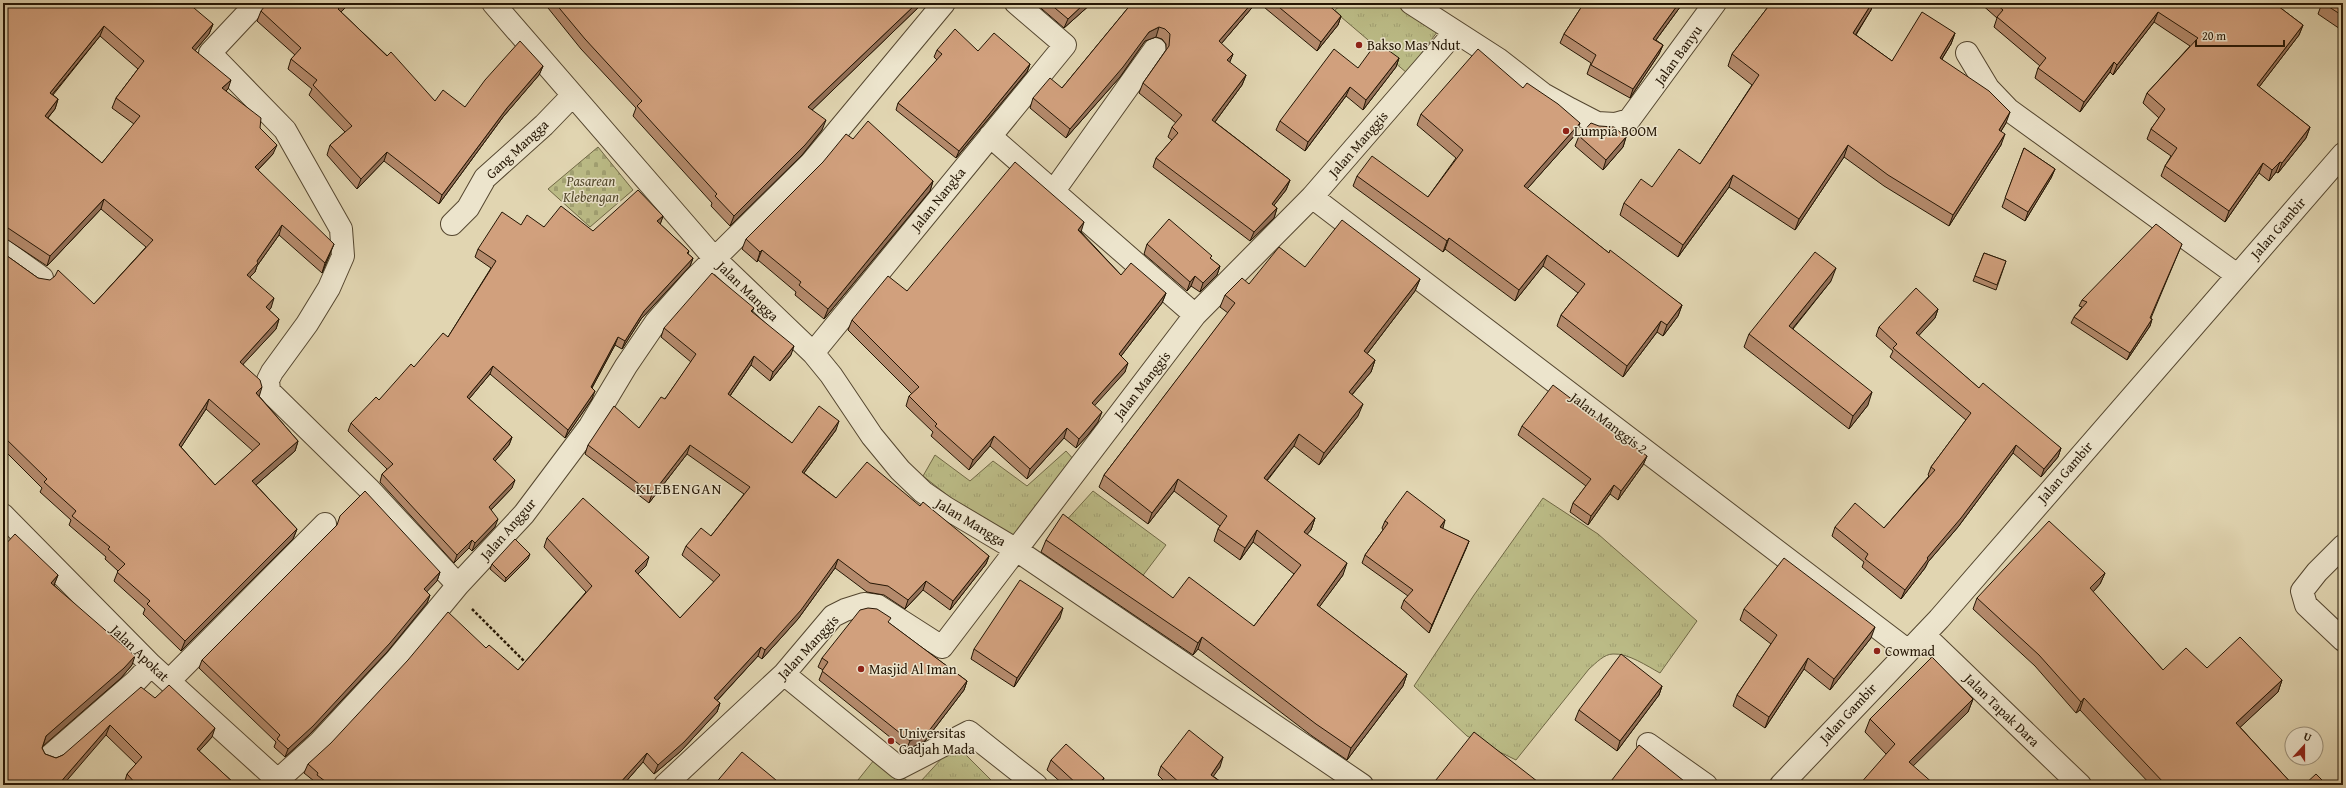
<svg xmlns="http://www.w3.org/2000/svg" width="2346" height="788" font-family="'Gentium Book Plus',serif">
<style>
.grass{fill:url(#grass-tufts);stroke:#706845}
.cemetery{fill:url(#cemetery-stones);stroke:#706845}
.pitch{fill:#bbbb86;stroke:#706845}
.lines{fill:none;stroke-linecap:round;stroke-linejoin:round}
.minor-casing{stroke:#54462f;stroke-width:24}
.path{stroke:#251604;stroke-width:2.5;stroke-dasharray:3 2;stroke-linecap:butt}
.minor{stroke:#ece4cc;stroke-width:22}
.wall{fill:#b48a6c;stroke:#251604;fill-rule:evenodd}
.shaded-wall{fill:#927058;stroke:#251604}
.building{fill:#d1a07d;stroke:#251604;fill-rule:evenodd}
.poi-dot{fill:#8f2418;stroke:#ece4cc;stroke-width:1.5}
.labels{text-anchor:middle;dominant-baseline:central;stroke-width:3;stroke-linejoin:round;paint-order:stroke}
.poi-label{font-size:14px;fill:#251604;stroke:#ece4cc;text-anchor:start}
.street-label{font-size:14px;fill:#251604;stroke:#ece4cc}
.park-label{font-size:14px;font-style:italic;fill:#52482b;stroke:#ece4cc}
.neighbourhood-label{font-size:15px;letter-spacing:1px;fill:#251604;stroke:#ece4cc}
</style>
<defs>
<pattern id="grass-tufts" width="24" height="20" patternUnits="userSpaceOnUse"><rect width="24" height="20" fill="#bbbb86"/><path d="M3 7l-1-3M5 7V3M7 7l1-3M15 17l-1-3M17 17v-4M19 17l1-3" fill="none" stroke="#a1a072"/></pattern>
<pattern id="cemetery-stones" width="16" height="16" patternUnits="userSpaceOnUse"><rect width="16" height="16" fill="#bbbb86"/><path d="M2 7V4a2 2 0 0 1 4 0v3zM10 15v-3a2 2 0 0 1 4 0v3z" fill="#a1a072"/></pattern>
</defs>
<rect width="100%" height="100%" fill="#e1d5b1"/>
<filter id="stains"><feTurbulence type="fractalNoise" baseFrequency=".005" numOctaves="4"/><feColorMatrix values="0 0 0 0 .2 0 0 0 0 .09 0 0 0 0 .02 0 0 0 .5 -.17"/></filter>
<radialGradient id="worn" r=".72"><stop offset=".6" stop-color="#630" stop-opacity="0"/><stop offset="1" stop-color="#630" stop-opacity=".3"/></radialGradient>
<path class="grass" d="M1343 3H1404L1440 28 1407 73 1334 11Z
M1066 451 1076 462 1007 542 923 476 935 455 970 481 993 461 1027 486Z
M1093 491 1166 545 1138 582 1063 524Z
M1543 498 1598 534 1697 621 1660 673C1647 666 1628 653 1613 654 1604 654 1596 663 1589 669L1516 760 1467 736 1414 686 1474 595Z
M955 744 996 785H925L921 781Z"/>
<path class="cemetery" d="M598 147 633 190 590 227 548 189Z"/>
<path class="pitch" d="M878 755 912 785H854Z"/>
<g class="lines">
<g class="minor-casing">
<path id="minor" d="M257 3 210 53 285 130 341 229 343 256 329 288 307 324 272 372 268 380 269 391 368 488 458 585
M493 3 715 259 813 353 831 375 872 436 900 470 923 492 946 508 1015 549 1362 785
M1411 3 1498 59 1543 94 1570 109 1597 123 1615 124 1629 120 1715 3
M1967 53 1988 88 2009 110 2237 275
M990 136 1195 315
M1053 192 1155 49
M1312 197 1907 650
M452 224 468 208 485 178 544 125 572 96
M3 250 42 278
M813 353 1065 45 1016 3
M3 515 151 665 283 785
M2343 546 2317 572 2302 591 2306 605 2343 640
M1924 635 2080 785
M784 674 899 768 969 732 1036 785
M169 681 325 524
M1648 744 1706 785
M51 755 136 681 151 665
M278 780 319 743 396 660 458 585 524 514 590 426 626 366 656 322 694 279 811 163 944 3
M665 785 784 674 833 616 845 610 864 604 878 606 942 647 1195 315 1312 197 1455 32
M1781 785 1939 619 2343 154"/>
</g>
<path class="path" d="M472 609 527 664"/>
<use href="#minor" class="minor"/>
</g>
<path class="wall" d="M3 3 213 24 209 34 195 50 228 89 226 91 260 128 273 154 258 170 330 254 322 273 279 235 257 266 255 272 250 277 271 308 269 310 279 319 276 329 243 364 259 396 298 441 295 451 256 485 297 529 293 539 181 651 143 614 145 609 114 581 118 571 105 559 106 557 69 525 71 520 40 492 42 488 3 449V253L38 278 94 304 146 247 101 209 47 266 5 238H3ZM100 36 138 69 116 98 112 108 134 124 102 163 48 118 55 109 58 99 53 95ZM206 409 253 451 215 485 181 447Z
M544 3H923L812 110 822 130 802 155 730 226 711 206 712 203 633 116 636 108 581 49Z
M1035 3H1092L1064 28Z
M1132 3H1256L1221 44 1233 54 1229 63 1246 75 1242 85 1215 122 1290 180 1286 190 1274 205 1277 208 1274 218 1250 241 1153 167 1156 158 1172 140 1168 137 1172 127 1176 123 1139 93 1143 83 1166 50V44L1162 39 1156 37 1145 41 1120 77 1066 138 1030 108 1033 98 1062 88Z
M1259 3H1326L1341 16 1338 25 1317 51Z
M1584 3H1683L1656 40 1663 45 1659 54 1630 98 1587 74 1591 63 1560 43 1564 34Z
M1771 3H1873L1871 10 1856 35 1892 61 1955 33 1951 44 1942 59 2006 123 2001 131V145L1949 226 1884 186 1844 157 1795 230 1729 187 1678 257 1620 215 1624 203 1652 187 1700 164 1752 85 1728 66 1732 54Z
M1980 3H2274L2303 25 2299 35 2259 87 2310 127 2306 138 2278 173 2276 172 2269 181 2259 173 2225 222 2161 176 2165 166 2171 156 2147 139 2151 129 2159 118 2143 103 2147 93 2190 46 2154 22 2113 75 2110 72 2080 112 2035 78 2038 68 2040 66 1994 27 1997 18Z
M2322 3H2343V31L2318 14Z
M261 11 341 12 435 101 465 107 543 66 539 75 503 117 439 204 384 161 357 189 327 155 330 145 345 132 309 95 312 89 288 69 291 59 295 55 257 21Z
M937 50 978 51 1030 64 1027 72 956 158 896 110 898 103 937 60 934 57Z
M1399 58 1396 67 1363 110 1346 96 1305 151 1276 130 1280 121 1358 68Z
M1421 114 1576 134 1527 189 1609 253 1682 305 1678 316 1663 336 1657 332 1623 377 1557 326 1561 315 1578 293 1543 266 1515 301 1445 249 1443 252 1353 186 1357 176 1428 197 1456 158 1417 125Z
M1579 136 1626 137 1623 147 1603 170 1575 146Z
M853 139 933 181 930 191 824 319 795 295 796 292 758 260 757 262 742 249 746 239Z
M2024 148 2055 169 2051 178 2025 221 2002 207Z
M663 216 660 224 689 251 688 254 693 258 690 266 641 319 622 349 615 345 592 388V399L565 438 490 374 469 399 512 437 509 445 495 461 512 488 491 510 495 527 472 551 469 548 454 563 380 482 382 474 387 469 348 431 351 423 379 400 448 337 491 268 475 257 478 249 521 225 593 231Z
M1081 232 1121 275 1166 293 1162 303 1121 356 1125 372 1094 405 1098 422 1088 435 1076 448 1064 438 1027 479 990 446 969 470 931 436 933 432 906 406 909 396 912 394 848 330 852 320 907 291Z
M1147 244 1211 259 1220 266 1217 275 1200 292 1191 286 1187 291 1144 254Z
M2182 244 2151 318 2152 319 2150 326 2127 360 2071 323 2074 317 2082 307 2079 306 2082 300Z
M1984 253 2006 261 1996 290 1973 281Z
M1305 267 1420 279 1415 291 1367 354 1375 360 1371 372 1352 395 1358 416 1319 465 1294 446 1267 481 1315 518 1311 530 1307 534 1343 575 1319 607 1407 674 1403 686 1347 760 1312 736 1198 649 1193 655 1041 552 1046 540 1173 598 1254 626 1294 574 1253 542 1240 560 1214 541 1218 529 1220 526 1174 491 1148 524 1099 487 1104 475 1228 313 1220 307 1225 295 1249 284Z
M1831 281 1793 329 1868 405 1849 429 1744 347 1749 334Z
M754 308 752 312 791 355 770 381 751 365 730 396 792 443 836 430 804 473 836 498 920 506 989 556 986 564 950 610 923 590 905 609 884 595 867 592 835 568 798 619 762 659 758 656 717 701 720 703 717 712 681 751 654 774 643 762 623 785H315L314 784V781L304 773 308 764 486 648 518 670 586 592 544 547 547 538 646 566 638 574 680 618 714 582 682 555 686 546 711 536 744 494 687 454 649 503 585 454 588 445 639 428 665 399 691 362 661 337 664 328Z
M1938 309 1935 318 1918 336 1979 388 2061 448 2058 457 2041 477 2013 453 1958 527 1928 562 1925 568 1901 599 1862 567 1864 562 1832 536 1835 527 1884 528 1929 476 1928 475 1931 467 1966 420 1890 357 1893 351 1876 336 1879 327Z
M1522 426 1647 456 1643 465 1618 500 1610 494 1588 525 1570 512 1573 503 1586 486 1518 435Z
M1385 521 1442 529 1469 541 1429 633 1401 608 1404 600 1408 596 1362 563 1365 555 1383 530 1382 528Z
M3 547 58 575 54 585 132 665 121 678 43 745 42 748 45 754 56 758 63 755 155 698 212 737 199 751 236 785H125L124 784 127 774 136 764 106 735 3 785Z
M528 559 505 582 490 569 492 564Z
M440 572 437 581 426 592 430 595 427 603 387 652 310 734 285 757 274 747 276 742 199 668 202 660Z
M2105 573 2100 584 2093 592 2163 670 2207 668 2282 680 2278 692 2240 727 2293 785H2151L2080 710 2076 713 2035 666 1973 609 1977 598Z
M1744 609 1871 638 1830 690 1804 669 1765 728 1733 706 1737 695 1771 644 1740 620Z
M1060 618 1014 687 971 659 974 649Z
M889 623 967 681 964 690 925 741 906 750 819 680 823 670 818 667 822 658Z
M1662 686 1659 695 1617 751 1575 720 1579 710Z
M1973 699 1968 712 1886 754 1865 732 1870 719Z
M1051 760 1104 778 1101 785H1064L1047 770Z
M1161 766 1220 767 1213 776 1225 785H1168L1158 775Z"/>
<path class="shaded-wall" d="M344 3H350L334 19 338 9Z
M917 3H923L805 117 808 107Z
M1085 3H1092L1064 28 1068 19Z
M1252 3H1256L1215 51 1219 41Z
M1679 3H1683L1650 48 1653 39Z
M1872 3H1873L1871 10 1849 45 1853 33Z
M2158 12 2154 22 2113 75 2117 65Z
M1341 16 1338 25 1317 51 1321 42Z
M213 24 209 34 189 58 192 48Z
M2303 25 2299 35 2253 95 2257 85Z
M104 26 100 36 46 102 50 93Z
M1159 27 1156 37 1145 41 1120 77 1066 138 1070 129 1149 32Z
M1955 33 1951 44 1935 70 1940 58Z
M1663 45 1659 54 1630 98 1633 89Z
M1233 54 1229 64 1227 60Z
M1399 58 1396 67 1363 110 1366 100Z
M2114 62 2110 72 2080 112 2084 102Z
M1030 64 1027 72 956 158 959 151Z
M543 66 539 75 503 117 439 204 442 195 507 108Z
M1246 75 1242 85 1209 130 1212 120Z
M231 80 228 89 218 98 222 88Z
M1350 87 1346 96 1305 151 1308 142Z
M58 99 55 109 41 126 45 116Z
M2010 112 2006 123 1995 141 1999 130Z
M826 120 822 130 802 155 730 226 734 216Z
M1580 123 1576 134 1520 197 1524 186Z
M2310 127 2306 138 2278 173 2282 163Z
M2005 134 2001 145 1949 226 1953 215Z
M1626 137 1623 147 1603 170 1606 160Z
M277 145 273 154 251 177 255 167Z
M1848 145 1844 157 1795 230 1799 219Z
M387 152 384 161 357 189 361 179Z
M2280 162 2276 172 2269 181 2272 170Z
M2263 163 2259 173 2225 222 2229 211Z
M2055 169 2051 178 2025 221 2028 212Z
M1733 175 1729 187 1678 257 1683 245Z
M1290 180 1286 190 1268 213 1272 204Z
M933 181 930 191 824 319 828 309Z
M104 199 101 209 47 266 50 256Z
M1277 208 1274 218 1250 241 1254 232Z
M663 216 660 225 657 221Z
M1084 222 1081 232 1078 230Z
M282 225 279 235 257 266 255 272 243 284 247 275Z
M8 228 5 238H3V229Z
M1449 238 1445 249 1443 252 1447 241Z
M334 244 330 254 322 273 325 263Z
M762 250 758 260 757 262 760 252Z
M1547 255 1543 266 1515 301 1519 290Z
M693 258 690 266 641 319 622 349 625 341 644 311Z
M1220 266 1217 275 1200 292 1203 283Z
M1836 268 1831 281 1784 339 1789 326Z
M1195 276 1191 286 1187 291 1190 282Z
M1420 279 1415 291 1360 363 1364 351Z
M1166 293 1162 303 1115 364 1119 354Z
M274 298 271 308 263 317 266 307Z
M1682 305 1678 316 1663 336 1667 325Z
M1938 309 1935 318 1913 342 1916 333Z
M279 319 276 329 236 372 240 362Z
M2152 319 2150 326 2127 360 2130 353Z
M1661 321 1657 332 1623 377 1627 366Z
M618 337 615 345 588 395 591 387Z
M794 346 791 355 770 381 773 372Z
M754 356 751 365 725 403 728 394Z
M1375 360 1371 372 1344 404 1349 392Z
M1128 363 1125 372 1088 413 1092 403Z
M493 366 490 374 464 405 467 397Z
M262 387 259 397 256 393Z
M595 391 592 399 565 438 568 430Z
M1872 392 1868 405 1849 429 1853 416Z
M209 399 206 409 176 455 179 445Z
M1363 404 1358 416 1319 465 1324 453Z
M1102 412 1098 422 1088 435 1076 448 1079 439Z
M839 421 836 430 798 481 802 472Z
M1067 428 1064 438 1027 479 1030 469Z
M1299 434 1294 446 1259 490 1264 478Z
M994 436 990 446 969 470 973 460Z
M512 437 509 445 490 467 493 459Z
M298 441 295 451 249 491 252 481Z
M690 445 687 454 649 503 652 494Z
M2016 445 2013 453 1958 527 1928 562 1925 568 1901 599 1905 590 1927 558Z
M2061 448 2058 457 2041 477 2044 469Z
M1647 456 1643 465 1618 500 1621 491Z
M1178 479 1174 491 1148 524 1152 513Z
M515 480 512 488 486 515 489 507Z
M1614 485 1610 494 1588 525 1591 516Z
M1315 518 1311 530 1299 544 1304 532Z
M498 519 495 527 472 551 475 543Z
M1445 520 1443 528 1437 535 1440 527Z
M297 529 293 539 181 651 185 641Z
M1257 530 1253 542 1240 560 1245 548Z
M472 540 469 548 454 563 457 555Z
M1469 541 1466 549 1429 633 1432 625Z
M530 554 528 559 505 582 506 578Z
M989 556 986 564 950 610 953 601Z
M649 557 646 566 632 580 635 571Z
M838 559 835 568 798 619 762 659 765 650Z
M1347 563 1343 575 1312 617 1317 605Z
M440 572 437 581 421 598 424 589Z
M2105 573 2100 584 2086 600 2090 588Z
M58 575 54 585 47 592 51 583Z
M926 581 923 590 905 609 908 600Z
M430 595 427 603 387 652 310 734 285 757 288 749Z
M1063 608 1060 618 1014 687 1017 678Z
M1875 627 1871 638 1830 690 1834 679Z
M1202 637 1198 649 1193 655 1198 643Z
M761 647 758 656 711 707 714 698Z
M135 656 132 665 121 678 43 746 46 736Z
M1808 658 1804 669 1765 728 1769 717Z
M1407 674 1403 686 1347 760 1351 748Z
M2282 680 2278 692 2232 735 2236 723Z
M967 681 964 690 925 741 906 750 910 741Z
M1662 686 1659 695 1617 751 1620 741Z
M2084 698 2080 710 2076 713 2081 702Z
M1973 699 1968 712 1904 775 1909 762Z
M720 703 717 712 681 751 654 774 658 765Z
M110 725 106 735 63 785H58Z
M215 728 212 737 193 758 197 749Z
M647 753 643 762 623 785H618Z
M1223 757 1220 767 1208 784 1211 775Z
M1104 778 1101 785H1097Z"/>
<path class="building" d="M3 3H188L213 24 192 48 231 80 222 88 261 118 260 128 277 145 255 167 334 244 325 263 282 225 257 261 258 263 247 275 274 298 266 307 279 319 240 362 260 380 262 387 256 393 298 441 252 481 297 529 185 641 147 604 150 601 117 572 125 564 108 549 110 547 72 516 76 511 44 482 47 479 3 436V253L38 278 50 280 55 276 58 270 94 304 153 240 104 199 50 256 8 228 3 229ZM104 26 144 61 116 98 140 116 102 163 45 116 58 99 50 93ZM209 399 260 444 215 485 179 445Z
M267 3H344L338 9 387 56 391 52 435 101 443 90 465 107 485 80 520 41 543 66 507 108 442 195 387 152 361 179 330 145 352 126 313 85 317 80 291 59 301 48 261 11Z
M555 3H917L808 107 826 120 805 145 734 216 715 196 717 194 637 106 642 101 585 39Z
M1049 3H1085L1068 19Z
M1132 3H1252L1219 41 1233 54 1227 60 1246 75 1212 120 1290 180 1272 204 1277 208 1254 232 1156 158 1178 133 1172 127 1182 115 1143 83 1169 46 1170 34 1165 29 1159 27 1149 32 1123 67 1070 129 1033 98 1050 78 1062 88Z
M1274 3H1326L1341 16 1321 42Z
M1584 3H1679L1653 39 1663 45 1633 89 1591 65 1596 55 1564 34Z
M1771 3H1872L1853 33 1892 61 1922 12 1955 33 1940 58 1989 91 2010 112 1999 130 2005 134 1953 215 1888 175 1848 145 1799 219 1733 175 1683 245 1624 203 1641 179 1652 187 1679 149 1700 164 1759 75 1732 54Z
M1995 3H2274L2303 25 2257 85 2310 127 2282 163 2280 162 2272 170 2263 163 2229 211 2165 166 2177 148 2151 129 2165 109 2147 93 2198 38 2158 12 2117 65 2114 62 2084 102 2038 68 2046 58 1997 17 2003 10Z
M2323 3H2343V16Z
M955 29 978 51 994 33 1030 64 959 151 898 103 942 54 937 50Z
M1377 42 1399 58 1366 100 1350 87 1308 142 1280 121 1334 49 1358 68Z
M1478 49 1523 88 1527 83 1558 104 1580 123 1524 186 1609 253 1610 250 1682 305 1667 325 1661 321 1627 366 1561 315 1585 284 1547 255 1519 290 1449 238 1447 241 1357 176 1372 156 1428 197 1463 150 1421 114Z
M868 121 933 181 828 309 799 285 801 282 762 250 760 252 746 239 823 162 846 134 853 139Z
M1591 123 1599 126 1614 127 1626 137 1606 160 1579 136Z
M2024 148 2055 169 2028 212 2005 198Z
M1015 162 1084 222 1078 230 1121 275 1131 263 1166 293 1119 354 1128 363 1092 403 1102 412 1091 425 1079 439 1067 428 1030 469 994 436 973 460 935 426 937 424 909 396 919 387 852 320 888 276 907 291Z
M638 190 663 216 657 221 689 251 687 253 693 258 644 311 625 341 618 337 591 387 595 391 568 430 493 366 467 397 512 437 493 459 515 480 489 507 498 519 475 543 472 540 457 555 382 474 393 464 351 423 376 397 379 400 411 364 414 367 443 333 448 337 496 261 478 249 502 212 521 225 527 215 544 227 561 206 593 231Z
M1169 219 1212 256 1210 258 1220 266 1203 283 1195 276 1190 282 1147 244Z
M1342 220 1420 279 1364 351 1375 360 1349 392 1363 404 1324 453 1299 434 1264 478 1315 518 1304 532 1347 563 1317 605 1407 674 1351 748 1316 724 1202 637 1198 643 1046 540 1063 514 1173 598 1189 577 1254 626 1301 565 1257 530 1245 548 1218 529 1227 516 1178 479 1152 513 1104 475 1235 303 1225 295 1242 278 1249 284 1279 247 1305 267Z
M2156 224 2182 244 2150 318 2152 319 2130 353 2074 317 2087 302 2082 300Z
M1815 252 1836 268 1789 326 1872 392 1853 416 1749 334Z
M1984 253 2006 261 1997 285 1975 276Z
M712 273 754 308 751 311 794 346 773 372 754 356 728 394 792 443 819 406 839 421 802 472 836 498 867 462 920 506 923 502 989 556 953 601 926 581 908 600 888 586 870 583 838 559 801 610 765 650 761 647 714 698 720 703 684 742 658 765 647 753 618 785H330L317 775 318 773 308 764 331 743 408 660 448 612 486 648 489 645 518 670 592 586 547 538 583 498 649 557 635 571 680 618 720 575 686 546 701 528 711 536 750 487 690 445 652 494 588 445 614 406 639 428 661 397 665 399 696 354 664 328Z
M1916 288 1938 309 1916 333 1979 388 1983 383 2061 448 2044 469 2016 445 1961 518 1927 558 1928 559 1905 590 1865 559 1868 554 1835 527 1855 503 1884 528 1935 470 1931 467 1971 413 1893 348 1897 344 1879 327Z
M1553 385 1647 456 1621 491 1614 485 1591 516 1573 503 1591 479 1522 426Z
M365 491 440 572 424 589 430 595 390 643 313 726 288 749 277 739 280 735 202 660 337 525 340 516Z
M1407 491 1445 520 1440 527 1469 541 1432 625 1404 600 1413 590 1365 555 1388 523 1385 521Z
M2049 521 2105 573 2090 588 2163 670 2186 648 2207 668 2240 637 2282 680 2236 723 2293 785H2162L2164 783 2084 698 2081 702 2039 655 1977 598Z
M15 534 58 575 51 583 135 656 124 668 46 736 42 748 45 754 56 758 63 755 141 687 155 698 169 685 215 728 197 749 236 785H137L127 774 142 757 110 725 58 785H3V547Z
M515 539 530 554 506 578 492 564Z
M1784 558 1875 627 1834 679 1808 658 1769 717 1737 695 1777 635 1744 609Z
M1020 580 1063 608 1017 678 974 649Z
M868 608 877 609 891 618 888 622 967 681 928 732 910 741 822 671 828 662 822 658 860 610Z
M1621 654 1662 686 1620 741 1579 710Z
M1932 657 1973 699 1909 762 1935 785H1859L1895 744 1870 719Z
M1189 730 1223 757 1211 775 1225 785H1182L1161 766Z
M1474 732 1542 785H1432Z
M1066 744 1104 778 1097 785H1078L1051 760Z
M1639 745 1689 785H1608Z
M742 752 782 785H714Z
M2316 774 2327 785H2304Z
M2076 783 2083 785H2073Z"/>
<g class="poi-dot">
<circle cx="1359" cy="45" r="4"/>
<circle cx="1566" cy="131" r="4"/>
<circle cx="1877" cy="651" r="4"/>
<circle cx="861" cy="669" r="4"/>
<circle cx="891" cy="741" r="4"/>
</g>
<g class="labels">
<g class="poi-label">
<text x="1367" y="45">Bakso Mas Ndut</text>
<text x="1574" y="131">Lumpia BOOM</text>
<text x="1885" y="651">Cowmad</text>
<text x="869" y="669">Masjid Al Iman</text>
<text x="899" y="733">Universitas<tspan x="899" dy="16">Gadjah Mada</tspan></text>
</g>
<g class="street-label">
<text transform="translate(1678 55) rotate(-54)">Jalan Banyu</text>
<text transform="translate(1358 144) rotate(-49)">Jalan Manggis</text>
<text transform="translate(517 149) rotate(-43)">Gang Mangga</text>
<text transform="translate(938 199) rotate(-51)">Jalan Nangka</text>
<text transform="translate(2278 228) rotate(-49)">Jalan Gambir</text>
<text transform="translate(748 291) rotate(44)">Jalan Mangga</text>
<text transform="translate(1142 385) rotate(-52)">Jalan Manggis</text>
<text transform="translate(1609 423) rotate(37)">Jalan Manggis 2</text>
<text transform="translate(2065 472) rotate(-49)">Jalan Gambir</text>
<text transform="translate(971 522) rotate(31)">Jalan Mangga</text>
<text transform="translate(508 529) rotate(-49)">Jalan Anggur</text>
<text transform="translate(808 647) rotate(-47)">Jalan Manggis</text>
<text transform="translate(140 653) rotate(44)">Jalan Apokat</text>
<text transform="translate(2002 710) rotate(44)">Jalan Tapak Dara</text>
<text transform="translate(1848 713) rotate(-47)">Jalan Gambir</text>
</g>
<g class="park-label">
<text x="591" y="181">Pasarean<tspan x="591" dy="16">Klebengan</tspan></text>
</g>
<g class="neighbourhood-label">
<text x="679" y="488">KLEBENGAN</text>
</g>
</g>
<rect width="2346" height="788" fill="none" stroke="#e1d5b1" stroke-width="16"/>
<rect x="4" y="4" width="2338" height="780" fill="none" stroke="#251604" stroke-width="2"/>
<rect x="8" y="8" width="2330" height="772" fill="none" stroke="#251604"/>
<g transform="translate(2304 746) rotate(21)"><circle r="19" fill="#ece4cc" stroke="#9c927c"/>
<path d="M0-3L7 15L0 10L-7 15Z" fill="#8f2418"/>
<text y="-6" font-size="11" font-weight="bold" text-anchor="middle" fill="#251604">U</text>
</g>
<path d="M2196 40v6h88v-6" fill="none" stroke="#251604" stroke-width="2"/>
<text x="2202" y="40" font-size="12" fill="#251604" stroke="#ece4cc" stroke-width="3" paint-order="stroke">20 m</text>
<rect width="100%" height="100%" filter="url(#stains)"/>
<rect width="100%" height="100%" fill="url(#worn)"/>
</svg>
